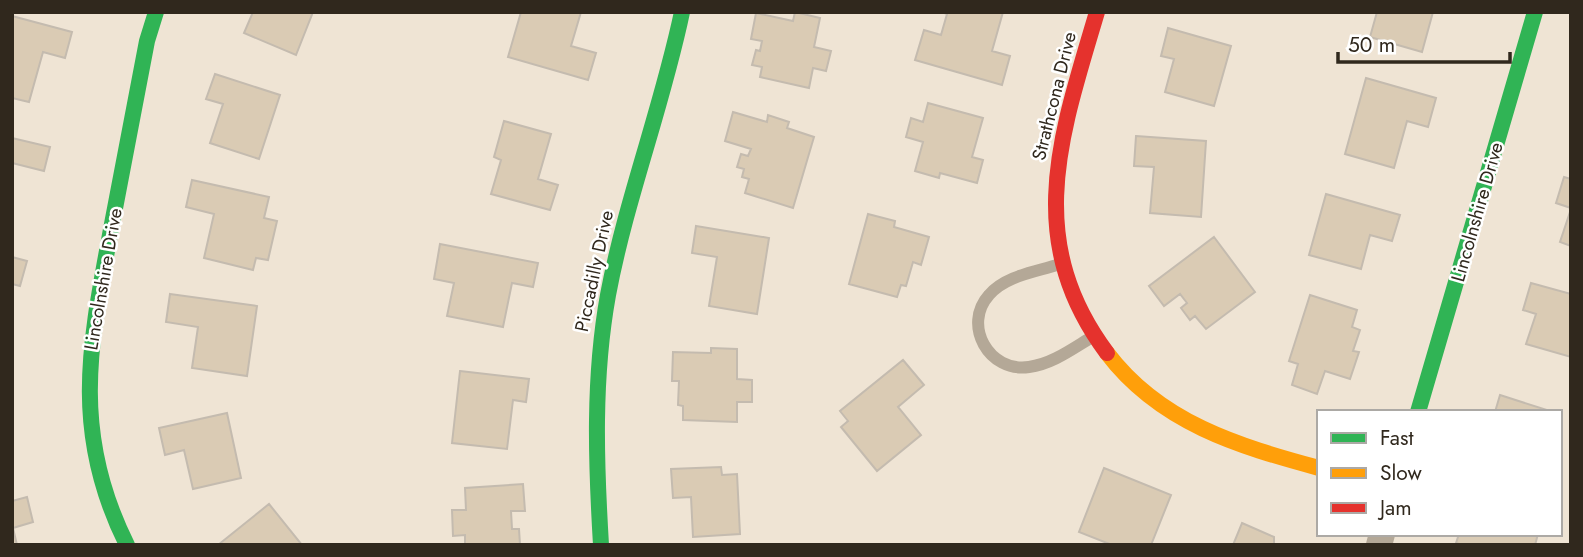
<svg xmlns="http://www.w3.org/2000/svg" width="1583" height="557" font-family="Jost,sans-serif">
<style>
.building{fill:#dacbb4;stroke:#c4bbaf;stroke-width:2}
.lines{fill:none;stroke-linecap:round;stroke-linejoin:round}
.lane{stroke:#b4a897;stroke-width:12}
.street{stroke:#b4a897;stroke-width:26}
.fast{stroke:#30b455;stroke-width:16}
.slow{stroke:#ff9f0a;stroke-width:16}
.jam{stroke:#e5322d;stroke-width:16}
.labels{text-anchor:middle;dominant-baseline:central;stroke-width:5;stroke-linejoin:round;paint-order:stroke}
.street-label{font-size:19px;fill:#30281d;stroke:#fff}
</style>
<rect width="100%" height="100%" fill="#efe4d4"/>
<path class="building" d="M253 12H313L296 55 244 33Z
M521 12H581L571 46 596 53 588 80 508 57Z
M795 12 820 18 814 47 831 51 826 71 813 68 809 88 760 77 762 67 752 65 756 50 760 51 762 41 751 39 756 13 793 21Z
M942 12H1003L992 51 1010 56 1002 85 915 60 924 30 941 35 947 14Z
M1377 12H1433L1422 52 1370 37Z
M12 16 72 32 65 58 43 52 29 102 12 98Z
M1168 28 1231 46 1214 106 1165 92 1174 59 1161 56Z
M215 74 280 95 259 159 210 143 223 104 206 99Z
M1366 78 1436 98 1428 127 1407 121 1394 168 1345 154Z
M928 103 983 118 972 157 983 160 977 183 940 173 939 178 915 171 923 142 906 137 911 118 923 122Z
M733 112 767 122 768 115 789 122 787 128 814 137 793 208 745 193 749 179 742 177 744 169 737 167 741 154 748 156 751 149 725 141Z
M504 121 551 134 538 179 558 185 550 210 491 194 501 160 494 157Z
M1136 136 1206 141 1201 217 1150 213 1154 167 1134 166Z
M12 138 50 147 44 171 12 163Z
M1564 177 1571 179V208L1556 203Z
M192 180 269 197 264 218 277 221 268 260 256 258 253 270 204 258 214 214 186 207Z
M1326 194 1400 215 1392 241 1370 235 1361 269 1309 255Z
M1571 209V246L1560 242Z
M868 214 895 221 894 227 929 237 921 265 913 262 906 286 901 285 897 297 849 284Z
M696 226 769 238 757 314 709 306 717 257 692 253Z
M1214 237 1255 292 1206 329 1195 316 1190 320 1181 308 1187 303 1180 294 1164 306 1149 286Z
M440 244 538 263 533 287 512 283 503 327 447 316 454 283 434 279Z
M12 257 27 261 20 286 12 284Z
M1531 283 1571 294V357L1526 344 1536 314 1523 310Z
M170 294 257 306 247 376 192 368 198 327 166 322Z
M1310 295 1357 310 1352 327 1360 330 1353 351 1359 352 1350 379 1325 371 1317 394 1292 385 1298 364 1289 361Z
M711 348 737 349V379L752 380V402H737V422L683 420V406L678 405 679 381H672L673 352 711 353Z
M903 360 924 385 898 407 921 435 877 471 841 427 848 421 840 411Z
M460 371 529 379 526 402 513 400 507 449 452 443Z
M1500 395 1553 412H1495Z
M227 413 241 478 193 489 184 450 165 455 159 428Z
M721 467 722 475 737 474 740 534 693 537 691 497 673 498 671 469Z
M1104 468 1171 495 1151 545H1112L1079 532Z
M523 484 525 511H511L512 529H519L520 545H465V535L453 536 452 510H466L465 488Z
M27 497 33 522 13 528 17 545H12V501Z
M269 504 302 545H218Z
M1242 523 1274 537V545H1233Z
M1459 534H1538L1535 545H1462L1456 543Z"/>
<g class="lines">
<path class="lane" d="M1057 265C1035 272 1005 276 989 295 962 325 989 373 1029 367 1052 364 1072 349 1092 337"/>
<path class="street" d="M1379 545 1382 534"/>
<path class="fast" d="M1418 412 1535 12
M127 545C70 431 90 342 112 224 124 163 135 102 147 41L156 12
M601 545C596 462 593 378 608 295 626 199 662 108 682 12"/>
<path class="slow" d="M1107 353C1160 423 1238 446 1319 468"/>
<path class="jam" d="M1097 12C1061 134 1022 239 1107 353"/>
</g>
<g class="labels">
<g class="street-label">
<text transform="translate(1054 96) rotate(-76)">Strathcona Drive</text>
<text transform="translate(1477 212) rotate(-74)">Lincolnshire Drive</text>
<text transform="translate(594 271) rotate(-78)">Piccadilly Drive</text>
<text transform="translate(103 279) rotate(-80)">Lincolnshire Drive</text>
</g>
</g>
<rect width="1583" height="557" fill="none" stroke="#30281d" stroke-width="28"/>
<rect x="1317" y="410" width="245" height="126" fill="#ffffff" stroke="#aca9a5" stroke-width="2"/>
<rect x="1331" y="433" width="35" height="10" fill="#30b455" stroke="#aca9a5" stroke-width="2"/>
<text x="1380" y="445" font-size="21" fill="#30281d">Fast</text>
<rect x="1331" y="468" width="35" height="10" fill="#ff9f0a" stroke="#aca9a5" stroke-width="2"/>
<text x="1380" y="480" font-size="21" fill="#30281d">Slow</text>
<rect x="1331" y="503" width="35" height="10" fill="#e5322d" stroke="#aca9a5" stroke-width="2"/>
<text x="1380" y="515" font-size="21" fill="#30281d">Jam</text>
<path d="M1338 52v10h172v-10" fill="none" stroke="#30281d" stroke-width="3.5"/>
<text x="1348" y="52" font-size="21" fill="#30281d" stroke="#ffffff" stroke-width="5" paint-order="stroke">50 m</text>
</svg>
